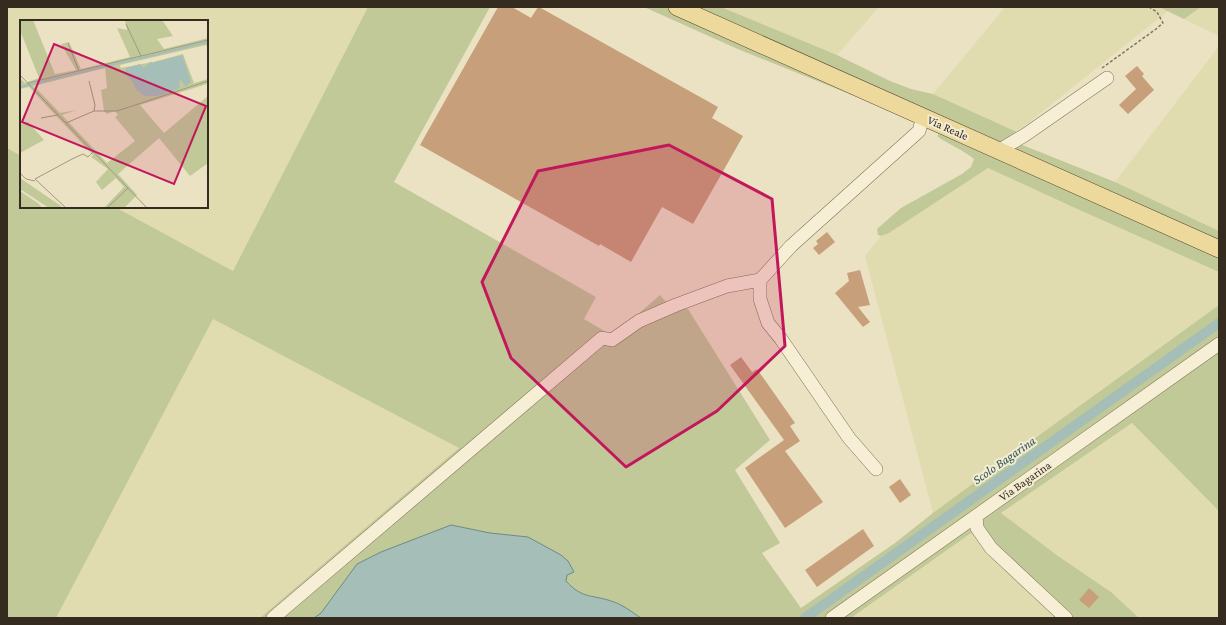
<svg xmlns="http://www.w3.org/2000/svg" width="1226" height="625" font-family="'Crimson Pro',serif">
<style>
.farmland{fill:#e0dcb0}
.green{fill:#c0c997}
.water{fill:#a5beb8;stroke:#6c8c86}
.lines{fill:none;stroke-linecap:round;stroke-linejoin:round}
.canal{stroke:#a5beb8;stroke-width:10}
.building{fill:#c79f7a}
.minor-casing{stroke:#84735b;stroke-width:14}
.major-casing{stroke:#52412f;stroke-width:18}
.path{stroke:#84735b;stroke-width:1.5;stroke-dasharray:3 2;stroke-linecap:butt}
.minor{stroke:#f7efd5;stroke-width:13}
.major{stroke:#edd99c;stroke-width:17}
.marked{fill:#c2185b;fill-opacity:0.2;stroke:#c2185b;stroke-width:3;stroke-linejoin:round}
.labels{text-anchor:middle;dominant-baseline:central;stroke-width:4;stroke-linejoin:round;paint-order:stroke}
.street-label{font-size:12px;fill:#352b1e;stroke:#f3ecd2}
.water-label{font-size:13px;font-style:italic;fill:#2e5454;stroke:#f3ecd2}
.inset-river{fill:none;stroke:#a5beb8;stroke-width:2}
.inset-road{fill:none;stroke:#a29981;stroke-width:1}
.view{fill:#c2185b;fill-opacity:0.15;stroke:#c2185b;stroke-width:2}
.inset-edge{fill:none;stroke:#352b1e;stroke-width:2}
</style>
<rect width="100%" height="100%" fill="#ebe2c3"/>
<path class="farmland" d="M7 7H368L233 271 115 207H207V21H21V156L7 148Z
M721 7H879L837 55Z
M1005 7H1159L1168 11 1017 132 933 94Z
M1201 7H1219V36L1184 19Z
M1219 46V231L1115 182Z
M988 168 1075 208 1219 272V305L933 513 865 256 881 236 889 233Z
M213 319 460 448 260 618H56Z
M1132 423 1219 511V618H1139L1111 592 1058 556 1001 513Z
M971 533 1055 618H851Z"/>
<path class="green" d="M368 7H490L394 182 596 297 584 319 613 336 660 295 667 303 688 309 770 440 735 470 780 543 762 553 801 608 895 543 933 513 1005 460 1219 305V511L1132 423 1001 513 1058 556 1111 592 1139 618H1055L971 533 851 618H260L459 448 213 319 56 618H7V148L21 156V207H115L233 271Z
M644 7H721L837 55 890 81 911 89 933 94 1017 132 1007 139 1115 182 1219 231V272L1075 208 988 168 889 233 881 236 878 235 877 229 901 208 962 174 971 167 974 159C962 149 949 145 937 136L939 134 887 109 740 50Z
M1159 7H1201L1184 19Z"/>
<path class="water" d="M451 525 490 533 528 537 561 555 568 561 574 572 567 575 566 581C583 600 593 594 614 602 623 605 632 612 641 618H314L321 613 357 564 381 552Z"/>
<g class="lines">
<path class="canal" d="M805 618 1219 323"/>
</g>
<path class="building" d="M498 7H512L531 18 538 7H539L718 107 712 118 743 136 693 224 662 207 631 262 600 244 599 246 420 145Z
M1137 66 1144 74 1142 76 1154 90 1128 114 1119 105 1136 89 1125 76Z
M827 232 835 242 819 255 813 248 818 244 816 241Z
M860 270 870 305 858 307 870 322 863 327 835 293 849 281 847 273Z
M741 357 752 372 757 369 795 423 790 426 800 441 785 451 823 502 785 528 745 468 784 440 730 365Z
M900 479 911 495 900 503 889 487Z
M863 529 874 546 817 587 805 570Z
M1089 588 1099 597 1089 608 1079 600Z"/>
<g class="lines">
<g class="minor-casing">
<path id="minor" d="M998 151 1025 135 1107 78
M760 280V299L768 323 781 339 849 438 876 469
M976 516 977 528 991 548 1066 618
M273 618 602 338 612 340 639 321 676 305 727 286 760 280 791 246 919 131 923 117
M832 618 1219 344"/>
</g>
<g class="major-casing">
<path id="major" d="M677 7 1219 249"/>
</g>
<path class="path" d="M1102 68 1156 29 1163 23 1157 12 1149 7"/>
<use href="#minor" class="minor"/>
<use href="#major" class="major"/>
</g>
<path class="marked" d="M669 145 772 199 785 346 717 411 626 467 511 358 482 282 538 171Z"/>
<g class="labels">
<g class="street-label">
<text transform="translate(948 128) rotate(24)">Via Reale</text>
<text transform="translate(1025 481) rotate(-35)">Via Bagarina</text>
</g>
<g class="water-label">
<text transform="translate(1004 460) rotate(-35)">Scolo Bagarina</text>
</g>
</g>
<g transform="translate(20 20)">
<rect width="188" height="188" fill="#ebe2c3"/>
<path d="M0 0H13L35 54 56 50 41 24 49 22 61 49 110 37 97 8 107 10 105 0H142L153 16 137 19 144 29 188 18V28L186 25 100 45 101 48 133 42 163 34 174 63 188 59V63L184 65 120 85 144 113 188 76V143L170 156 139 118 98 154 117 175 104 188H84L104 167 96 158 82 170 76 162 88 149 71 137 73 135 9 67 0 69V58L5 63 19 58 0 10ZM85 48 87 68 81 70 84 91 87 94 95 91 98 95 95 97 115 121 87 143 42 95 57 90 40 93 14 66ZM8 102 24 120 0 133V104ZM0 158 41 186V187L29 188 0 169ZM0 171 19 184 22 188H0Z" fill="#c0c997" fill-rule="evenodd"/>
<path d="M162 35 171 61 166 67 159 58 160 68 138 76H125L116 70 113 62 105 54 106 48 120 44 124 48 130 42 133 43Z" fill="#a5beb8"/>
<path class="inset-river" d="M0 67 188 22"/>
<path class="inset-road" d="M106 4 121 36M48 23 59 51M0 55 127 188M69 61 75 85 74 91M8 63 188 20M21 98 38 95M46 103 74 91H97L188 61M0 153 6 159 15 161M46 188 15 159 52 139 63 134 68 137 73 132M87 188 108 168"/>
<path class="view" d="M34 24 186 86 154 164 2 102Z"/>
<rect width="188" height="188" class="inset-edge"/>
</g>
<rect width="1226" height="625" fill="none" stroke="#352b1e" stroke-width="16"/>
</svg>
